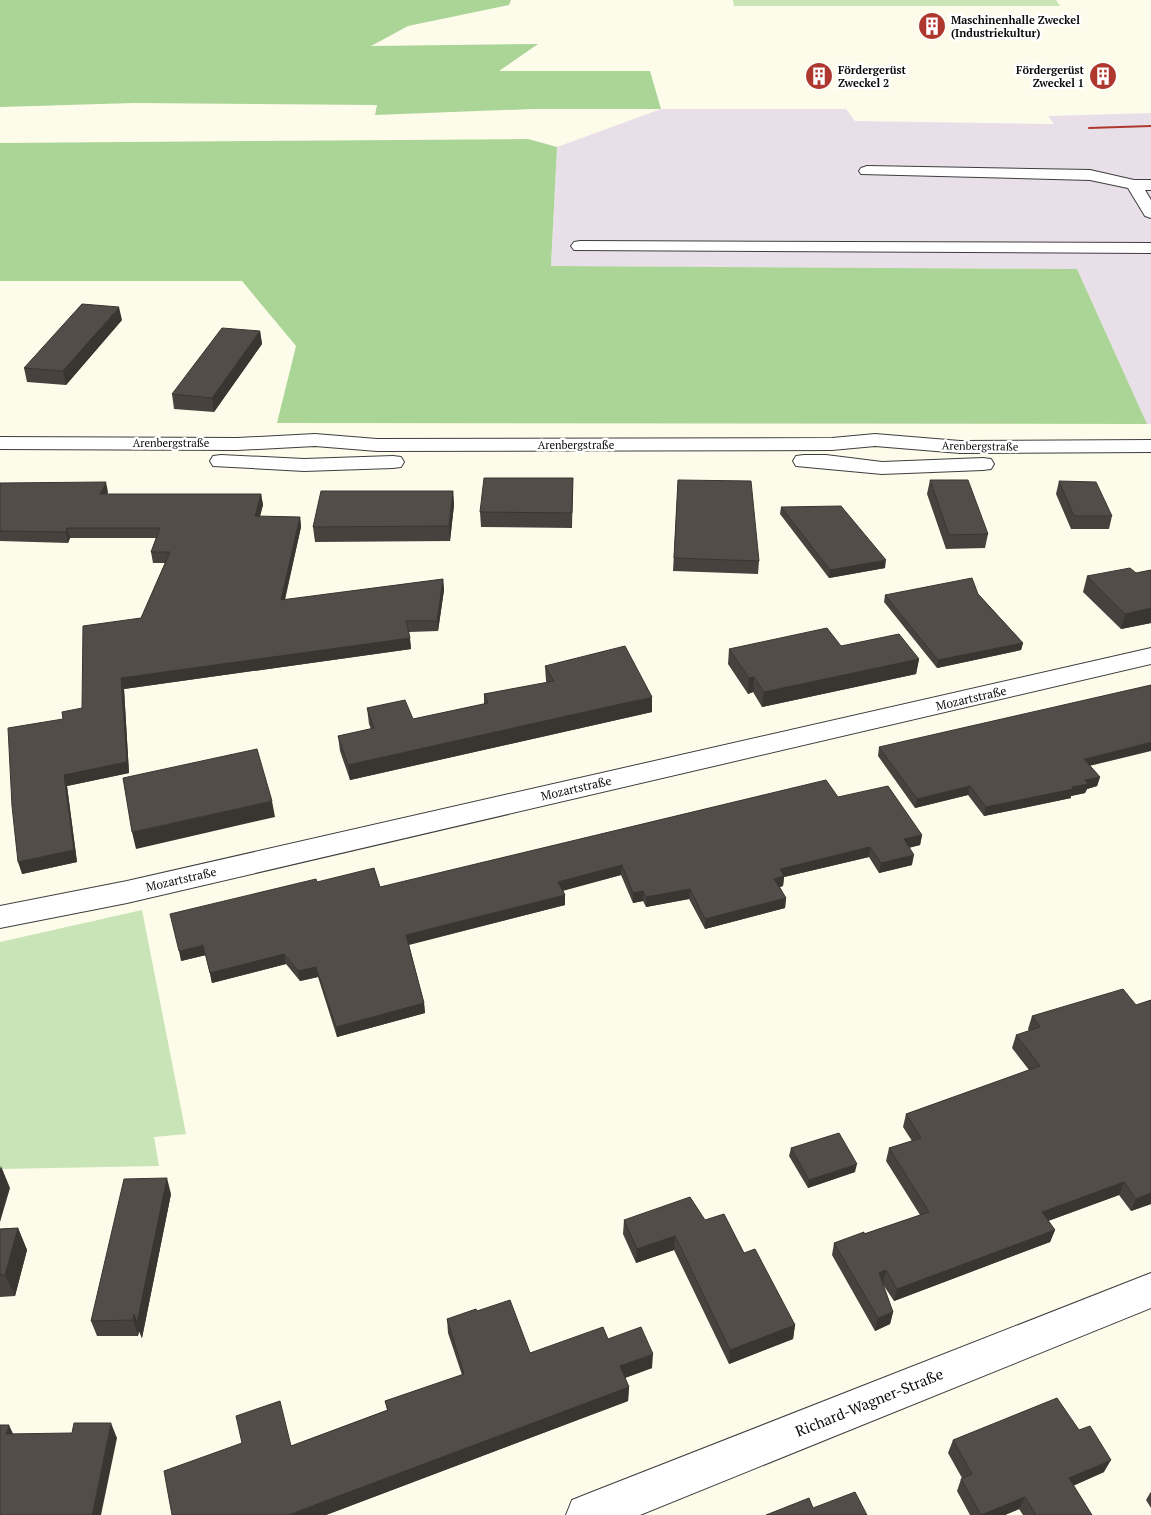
<svg xmlns="http://www.w3.org/2000/svg" width="1151" height="1515" font-family="'PT Serif',serif">
<style>
.industrial{fill:#e9dfe9}
.green{fill:#c9e4b7}
.forest{fill:#abd497}
.lines{fill:none;stroke-linecap:round;stroke-linejoin:round}
.minor-casing{stroke:#3e3e3e;stroke-width:2}
.minor{fill:#fff;fill-rule:evenodd}
.rail{stroke:#af382e;stroke-width:2}
.wall{fill:#47423e}
.shaded-wall{fill:#393632}
.building{fill:#524d48;stroke:#393632}
.labels{text-anchor:middle;dominant-baseline:central;stroke-width:5;stroke-linejoin:round;paint-order:stroke}
.far-poi-label{font-size:11px;font-weight:bold;fill:#0b0b0b;stroke:#fff;text-anchor:start}
.far-street-label{font-size:11px;fill:#0b0b0b;stroke:#fff}
.street-label{font-size:12px;fill:#0b0b0b;stroke:#fff}
.near-street-label{font-size:15px;fill:#0b0b0b;stroke:#fff}
</style>
<rect width="100%" height="100%" fill="#fdfcea"/>
<path class="industrial" d="M661 109H846L855 121 1054 124 1048 116 1151 113V424H1147L1077 269 551 266 557 147Z"/>
<path class="green" d="M733 0H1056L1060 6H734Z
M142 910 186 1134 154 1137 159 1166 0 1169V942Z"/>
<path class="forest" d="M0 0H511L509 5 408 26 371 46 538 44 499 71H650L661 109H533L375 115 377 105 134 103 0 107Z
M528 139 557 147 551 266 1077 269 1147 424 277 423 296 346 242 281H0V143Z"/>
<g class="lines">
<g class="minor-casing">
<path id="minor" d="M867 166 1090 170 1134 180H1151V190H1145L1151 200V218L1145 216 1128 188 1090 180 861 174 859 171 861 168Z
M580 241 1151 243V253L574 250 571 246 574 242Z
M315 434 377 439 832 438 875 434 960 441 1151 440V452L960 453 875 446 832 450 377 451 315 446 237 450 0 449V437L237 438Z
M221 455 304 459 393 456 401 457 404 462 401 467 393 468 304 471 213 466 210 461 213 456Z
M804 455H826L882 462 983 458 991 459 994 464 991 469 983 470 882 474 796 466 793 461 796 456Z
M1151 648V664L127 903 0 928V906L127 881Z
M1151 1273V1308L640 1515H566L572 1500 587 1494Z"/>
</g>
<use href="#minor" class="minor"/>
<path class="rail" d="M1089 128 1151 126"/>
</g>
<path class="wall" d="M122 320 66 385 27 382 24 368Z
M260 331 262 344 214 412 174 409 172 394Z
M573 478 572 528 481 527 480 512Z
M678 480 759 561 758 574 673 571Z
M930 480 988 534 985 548 946 549 927 494Z
M1059 481 1112 516 1109 529H1071L1056 494Z
M0 483 108 492 107 494H261L263 505 260 517H300L301 527 285 600 443 579 444 590 438 631 409 632 411 649 124 689 129 773 67 786 77 862 22 874 63 719 82 708 141 618 165 563H153L151 552 156 538H70L68 543 0 541Z
M453 491 454 505 450 541 315 542 313 527Z
M781 507 885 568 829 578 780 514Z
M1151 570V623L1121 629 1083 592 1087 576 1136 573Z
M978 594 1023 643 1021 650 937 668 884 602 885 595Z
M841 646 919 659 916 674 762 707 753 692 748 694 728 664 729 649Z
M545 666 652 712 350 780 340 751 338 736 371 729 369 724 367 708 413 719 484 704V694L547 683 546 681Z
M879 747 1090 766 1100 777 1097 786 1087 789 1085 793 1071 796V798L984 816 968 795 915 808 878 756Z
M838 797 922 835 920 845 909 848 912 865 879 873 869 857 784 877 783 886 780 887 786 898 785 908 705 929 689 899 646 907 643 901 633 903 621 875 563 890 565 895V905L409 945 424 1003 425 1013 337 1037 318 977 300 981 286 964 212 983 206 955 181 961 317 882 380 887Z
M1151 1000V1204L1131 1211 1119 1195 1048 1221 1055 1230 1050 1242 894 1301 882 1283 893 1312 890 1324 875 1331 832 1255 834 1243 864 1234 920 1215 886 1161 889 1148 912 1141 903 1127 906 1114 1029 1070 1012 1048 1016 1035 1029 1031 1028 1029 1032 1016 1136 1005Z
M791 1148 855 1172 808 1188 789 1156Z
M171 1194 142 1338 139 1331 138 1336H97L91 1321Z
M624 1220H705L744 1253 795 1325 793 1339 729 1364 674 1250 636 1263 623 1234Z
M18 1228 27 1250 15 1296 0 1297V1229Z
M477 1311 530 1353 608 1339 652 1368 625 1378 629 1387 628 1401 326 1515 242 1443 291 1446 387 1410 385 1401 462 1375 448 1333 447 1319Z
M953 1440 1104 1472 1073 1486 1092 1515H1023L1019 1509 1005 1515H970L957 1491 961 1479 962 1478 948 1453Z
M1151 1492V1508L1146 1500 1150 1493Z"/>
<path class="shaded-wall" d="M119 307 122 320 66 385 63 371Z
M260 331 262 344 214 412 212 398Z
M106 482 108 492 102 505 100 494Z
M453 491 454 505 450 541 449 526Z
M261 494 263 505 256 527 255 516Z
M300 517 301 527 282 611 281 600Z
M67 528 70 538 68 543 66 532Z
M886 560 885 568 829 578 830 570Z
M443 579 444 590 438 631 437 621Z
M1151 608V623L1121 629 1125 614Z
M410 638 411 649 124 689 129 773 67 786 77 862 22 874 18 862 64 775 121 678Z
M1023 643 1021 650 937 668 938 660Z
M919 659 916 674 762 707 764 692Z
M754 677 753 692 748 694 749 678Z
M652 697V712L350 780 348 765Z
M1151 742V751L1081 768 1084 759Z
M1100 777 1097 786 1087 789 1085 793 1071 796V798L984 816 986 807 1072 787 1085 780Z
M970 786 968 795 915 808 917 799Z
M272 801 275 817 136 849 132 832Z
M922 835 920 845 902 849 904 839Z
M870 847 869 857 784 877 783 886 773 889 774 879 780 869Z
M914 855 912 865 879 873 881 863Z
M622 865 621 875 559 892 558 882Z
M690 889 689 899 646 907V897Z
M643 891V901L633 903V893Z
M565 895V905L407 945 406 935Z
M786 898 785 908 705 929V919Z
M203 945 206 955 181 961 179 951Z
M284 954 286 964 212 983 210 973Z
M316 967 318 977 300 981 298 971Z
M424 1003 425 1013 337 1037 336 1027Z
M857 1164 855 1172 808 1188 809 1180Z
M1 1166 10 1188 0 1222V1169Z
M167 1178 171 1194 142 1338 139 1331 138 1336 133 1320Z
M1124 1182 1119 1195 1037 1225 1042 1212Z
M1151 1193V1204L1131 1211 1136 1199Z
M18 1228 27 1250 15 1296 5 1275Z
M1055 1230 1050 1242 894 1301 897 1289Z
M675 1236 674 1250 636 1263 637 1249Z
M886 1270 883 1282 876 1285 879 1273Z
M893 1312 890 1324 875 1331 878 1318Z
M795 1325 793 1339 729 1364 730 1350Z
M653 1354 652 1368 619 1380 620 1366Z
M629 1387 628 1401 326 1515H288Z
M111 1423 117 1438 101 1515H92Z
M9 1425 16 1440 6 1434Z
M1111 1460 1104 1472 1063 1490 1069 1478Z
M1025 1497 1019 1509 1005 1515H981Z"/>
<path class="building" d="M82 304 119 307 63 371 24 368Z
M222 328 260 331 212 398 172 394Z
M484 478H573L572 513 480 512Z
M678 480 751 481 759 561 674 558Z
M930 480H968L988 534 949 535Z
M1059 481 1096 482 1112 516H1074Z
M106 482 100 494H261L255 516 300 517 281 600 443 579 437 621H406L410 638 121 678 127 762 64 775 74 850 18 862 12 806 8 728 63 719 62 712 82 708 83 626 141 618 170 552H151L160 528H67L66 532 0 531V483Z
M321 491H453L449 526 313 527Z
M841 506 886 560 830 570 781 507Z
M1130 568 1136 573 1151 570V608L1125 614 1087 576Z
M972 578 978 594 1023 643 938 660 885 595Z
M827 628 841 646 899 634 919 659 764 692 754 677 749 678 729 649Z
M625 646 652 697 348 765 338 736 374 728 367 708 405 700 413 719 488 703 484 694 554 681 545 666Z
M1151 685V742L1084 759 1100 777 1085 780 1088 784 1072 787 1073 789 986 807 970 786 917 799 879 747Z
M257 749 272 801 132 832 123 778Z
M826 780 838 797 888 786 922 835 904 839 914 855 881 863 870 847 780 869 784 876 774 879 786 898 705 919 690 889 646 897 643 891 633 893 622 865 558 882 565 895 406 935 424 1003 336 1027 316 967 298 971 284 954 210 973 203 945 179 951 170 914 316 879 317 882 374 868 380 887Z
M1123 989 1136 1005 1151 1000V1193L1136 1199 1124 1182 1042 1212 1055 1230 897 1289 886 1270 879 1273 893 1312 878 1318 834 1243 864 1232V1234L929 1212 889 1148 921 1138 906 1114 1040 1066 1016 1035 1040 1027 1032 1016Z
M839 1133 857 1164 809 1180 791 1148Z
M167 1178 137 1323 134 1314 133 1320 91 1321 124 1179Z
M690 1197 705 1220 724 1214 744 1253 755 1249 795 1325 730 1350 675 1236 637 1249 624 1220Z
M18 1228 5 1275H0V1229Z
M510 1300 530 1353 603 1327 608 1339 641 1327 653 1354 620 1366 629 1387 288 1515H172L164 1471 242 1443 236 1416 280 1401 291 1446 388 1410 385 1401 464 1374 447 1319 476 1309 477 1311Z
M1057 1398 1079 1430 1090 1426 1111 1460 1069 1478 1092 1515H1036L1025 1497 981 1515 961 1479 972 1474 953 1440Z
M74 1423H111L92 1515H0V1425H9L6 1434 72 1433Z
M855 1492 867 1515H766L809 1498 813 1508Z"/>
<defs>
<g id="building-disc" transform="scale(1.4375)"><circle r="9.5" fill="#af382e" stroke="#fff"/><path d="M-4-6H4V6H1V3H-1V6H-4ZM-2.5-4.3h1.7v1.8h-1.7ZM.8-4.3h1.7v1.8H.8ZM-2.5-1h1.7V.8h-1.7ZM.8-1h1.7V.8H.8Z" fill="#fff"/></g>
</defs>
<g fill-rule="evenodd">
<use href="#building-disc" x="932" y="26"/>
<use href="#building-disc" x="819" y="76"/>
<use href="#building-disc" x="1103" y="76"/>
</g>
<g class="labels">
<g class="far-poi-label">
<text x="951" y="20">Maschinenhalle Zweckel<tspan x="951" dy="13">(Industriekultur)</tspan></text>
<text x="838" y="70">Fördergerüst<tspan x="838" dy="13">Zweckel 2</tspan></text>
<text x="1084" y="70" text-anchor="end">Fördergerüst<tspan x="1084" dy="13">Zweckel 1</tspan></text>
</g>
<g class="far-street-label">
<text x="171" y="443">Arenbergstraße</text>
<text x="576" y="445">Arenbergstraße</text>
<text transform="translate(980 446) rotate(1)">Arenbergstraße</text>
</g>
<g class="street-label">
<text transform="translate(971 698) rotate(-13)">Mozartstraße</text>
<text transform="translate(576 788) rotate(-13)">Mozartstraße</text>
<text transform="translate(181 879) rotate(-13)">Mozartstraße</text>
</g>
<g class="near-street-label">
<text transform="translate(869 1402) rotate(-22)">Richard-Wagner-Straße</text>
</g>
</g>
</svg>
